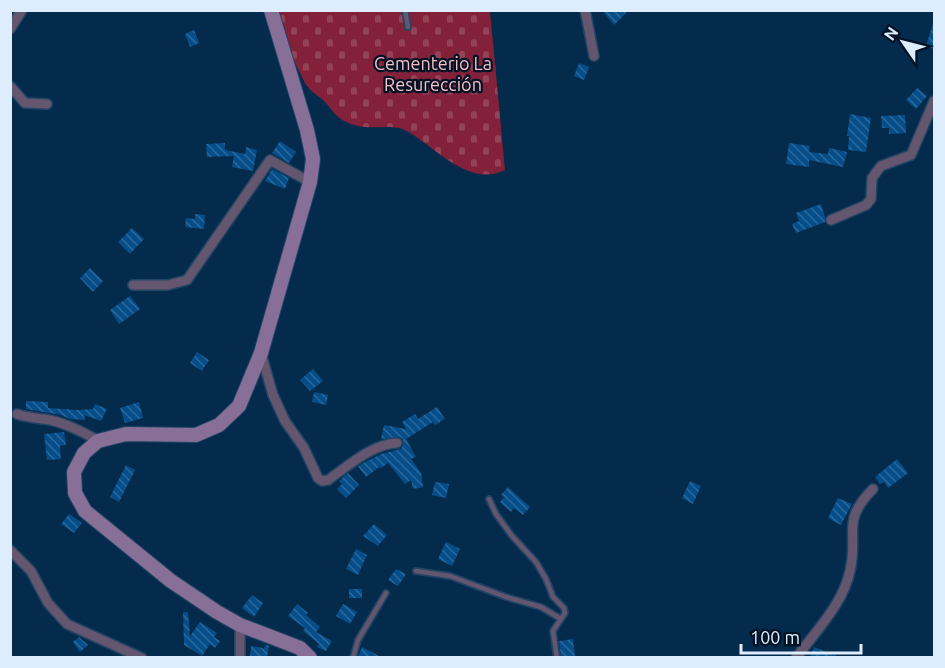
<svg xmlns="http://www.w3.org/2000/svg" width="945" height="668" font-family="Ubuntu,sans-serif">
<style>
.cemetery{fill:url(#cemetery-stones)}
.building{fill:url(#building-back-hatch)}
.lines{fill:none;stroke-linecap:round;stroke-linejoin:round}
.lane-casing{stroke:#224565;stroke-width:8}
.street-casing{stroke:#224565;stroke-width:12}
.secondary-casing{stroke:#224565;stroke-width:16}
.lane{stroke:#65566f;stroke-width:4.5}
.street{stroke:#65566f;stroke-width:9}
.secondary{stroke:#876f97;stroke-width:14}
.labels{text-anchor:middle;dominant-baseline:central;stroke-width:4.5;stroke-linejoin:round;paint-order:stroke}
.park-label{font-size:18px;fill:#fcbec5;stroke:#011225}
</style>
<defs>
<pattern id="cemetery-stones" width="16" height="16" patternUnits="userSpaceOnUse" patternTransform="scale(1.5)"><rect width="16" height="16" fill="#822139"/><path d="M2 7V4a2 2 0 0 1 4 0v3zM10 15v-3a2 2 0 0 1 4 0v3z" fill="#934257"/></pattern>
<pattern id="building-back-hatch" width="6" height="6" patternUnits="userSpaceOnUse" patternTransform="scale(1.5)"><rect width="6" height="6" fill="#064e8a"/><path d="M-1 5l2 2M0 0l6 6M5-1l2 2" fill="none" stroke="#2a689c"/></pattern>
</defs>
<rect width="100%" height="100%" fill="#042a4c"/>
<path class="cemetery" d="M278 11H490L505 170C469 188 435 147 407 131 393 123 374 130 358 126 339 121 337 116 325 102 321 97 312 93 308 87 304 83 302 76 299 71 288 49 283 34 278 11Z"/>
<path class="building" d="M602 10H629L614 25Z
M933 23H934V49L926 46Z
M194 30 199 43 190 47 185 34Z
M579 63 589 67 584 80 574 76Z
M917 88 927 96 916 109 906 100Z
M850 114 871 118 866 152 848 150 849 136H847Z
M905 115 906 133 889 134V128H882L881 116Z
M280 141 296 152 289 163 272 153Z
M225 143V150L245 154 246 147 257 150 253 171 232 167 234 156 207 157 206 144Z
M789 143 810 146 809 152 828 154 829 148 847 152 843 167 809 160V167L786 164Z
M272 169 289 178 285 189 265 181Z
M821 204 825 217V222L796 233 792 224 799 221 796 213Z
M195 214 205 215 204 229 185 227 186 218 195 219Z
M132 228 144 239 130 254 118 242Z
M90 268 103 281 93 292 80 278Z
M130 296 140 309 119 324 110 310Z
M197 352 209 360 202 371 190 363Z
M313 369 323 381 310 391 300 380Z
M314 392 328 395 326 405 312 402Z
M26 401 48 402V408L78 410 93 409 95 404 107 409 101 421 84 415 85 420 70 419 61 415 26 409Z
M139 402 143 418 125 423 120 408Z
M437 407 445 419 435 425 433 422 406 439 416 457 411 459 421 473 423 487 413 489 411 480 405 484 388 463 381 468 379 467 366 477 358 466 381 454 401 449 403 445V439L399 437 381 439 384 425 406 429 402 422 415 414 418 419Z
M64 432 66 445 60 446 61 459 47 460 44 434Z
M897 459 908 473 888 488 884 482 880 484 875 477Z
M126 465 135 470 119 502 110 497Z
M348 473 359 485 346 498 337 489 342 484 339 481Z
M690 481 701 486 693 504 682 498Z
M435 482 449 484 446 498 432 495Z
M508 487 530 507 523 515 514 508 511 512 500 502 504 497 501 495Z
M838 498 852 504 841 525 828 518Z
M69 514 82 523 74 533 61 524Z
M374 524 387 535 378 546 363 536Z
M446 542 460 549 452 566 438 559Z
M356 549 367 555 358 575 346 569Z
M396 569 406 574 398 586 388 580Z
M349 589H362V598H349Z
M252 595 263 603 254 617 242 608Z
M297 604 308 613 306 615 320 627 316 632 332 641 326 651 317 647 319 644 303 631 305 628 288 616Z
M343 604 357 612 350 624 336 616Z
M183 612H188L190 636 200 622 217 633 214 637 220 641 215 648 210 644 202 656 184 645Z
M79 637 88 645 80 652 73 642Z
M573 639 575 657H561L559 641Z
M266 645 269 646 267 657H250L251 646 263 648 262 650Z
M362 647 381 657H358Z
M814 647 839 657H810Z"/>
<g class="lines">
<g class="lane-casing">
<path id="lane" d="M405 10 408 27
M489 499 496 514 512 536 536 562 546 579 553 597 564 608 565 613 553 631 557 658
M416 571 450 576 506 597 541 607 561 619
M353 658 358 640 386 593"/>
</g>
<g class="street-casing">
<path id="street" d="M585 10 594 56
M10 29 22 10
M10 86 25 103 47 104
M831 220 866 205 871 199 872 178 881 166 911 155 934 101
M133 285H168L187 280 270 160 310 182
M261 353 273 395 285 421 304 448 318 478 322 481 328 480C348 466 372 444 397 443
M17 414C28 418 39 418 50 420 68 424 84 433 99 441
M10 550 31 571 48 603 67 624 142 658
M240 625V658
M796 658C816 631 843 604 850 571 859 533 840 522 873 489"/>
</g>
<g class="secondary-casing">
<path id="secondary" d="M271 10 307 130 313 159 310 182 261 353 239 406 219 425 196 435 126 434 98 441 84 453 74 472 75 493 85 511 171 581 217 612 240 625 300 648 310 658"/>
</g>
<use href="#lane" class="lane"/>
<use href="#street" class="street"/>
<use href="#secondary" class="secondary"/>
</g>
<g class="labels">
<g class="park-label">
<text x="433" y="63">Cementerio La<tspan x="433" dy="21">Resurección</tspan></text>
</g>
</g>
<rect width="945" height="668" fill="none" stroke="#ddedfe" stroke-width="24"/>
<g transform="translate(903 42) rotate(305)" stroke="#011225" stroke-width="4.5" paint-order="stroke">
<path d="M0-4.5L10 22L0 15L-10 22Z" fill="#ddedfe"/>
<text y="-9" font-size="16" font-weight="bold" text-anchor="middle" fill="#ddedfe">N</text>
</g>
<path d="M741 644v9h120v-9" fill="none" stroke="#ddedfe" stroke-width="3"/>
<text x="750" y="644" font-size="18" fill="#ddedfe" stroke="#011225" stroke-width="4.5" paint-order="stroke">100 m</text>
</svg>
